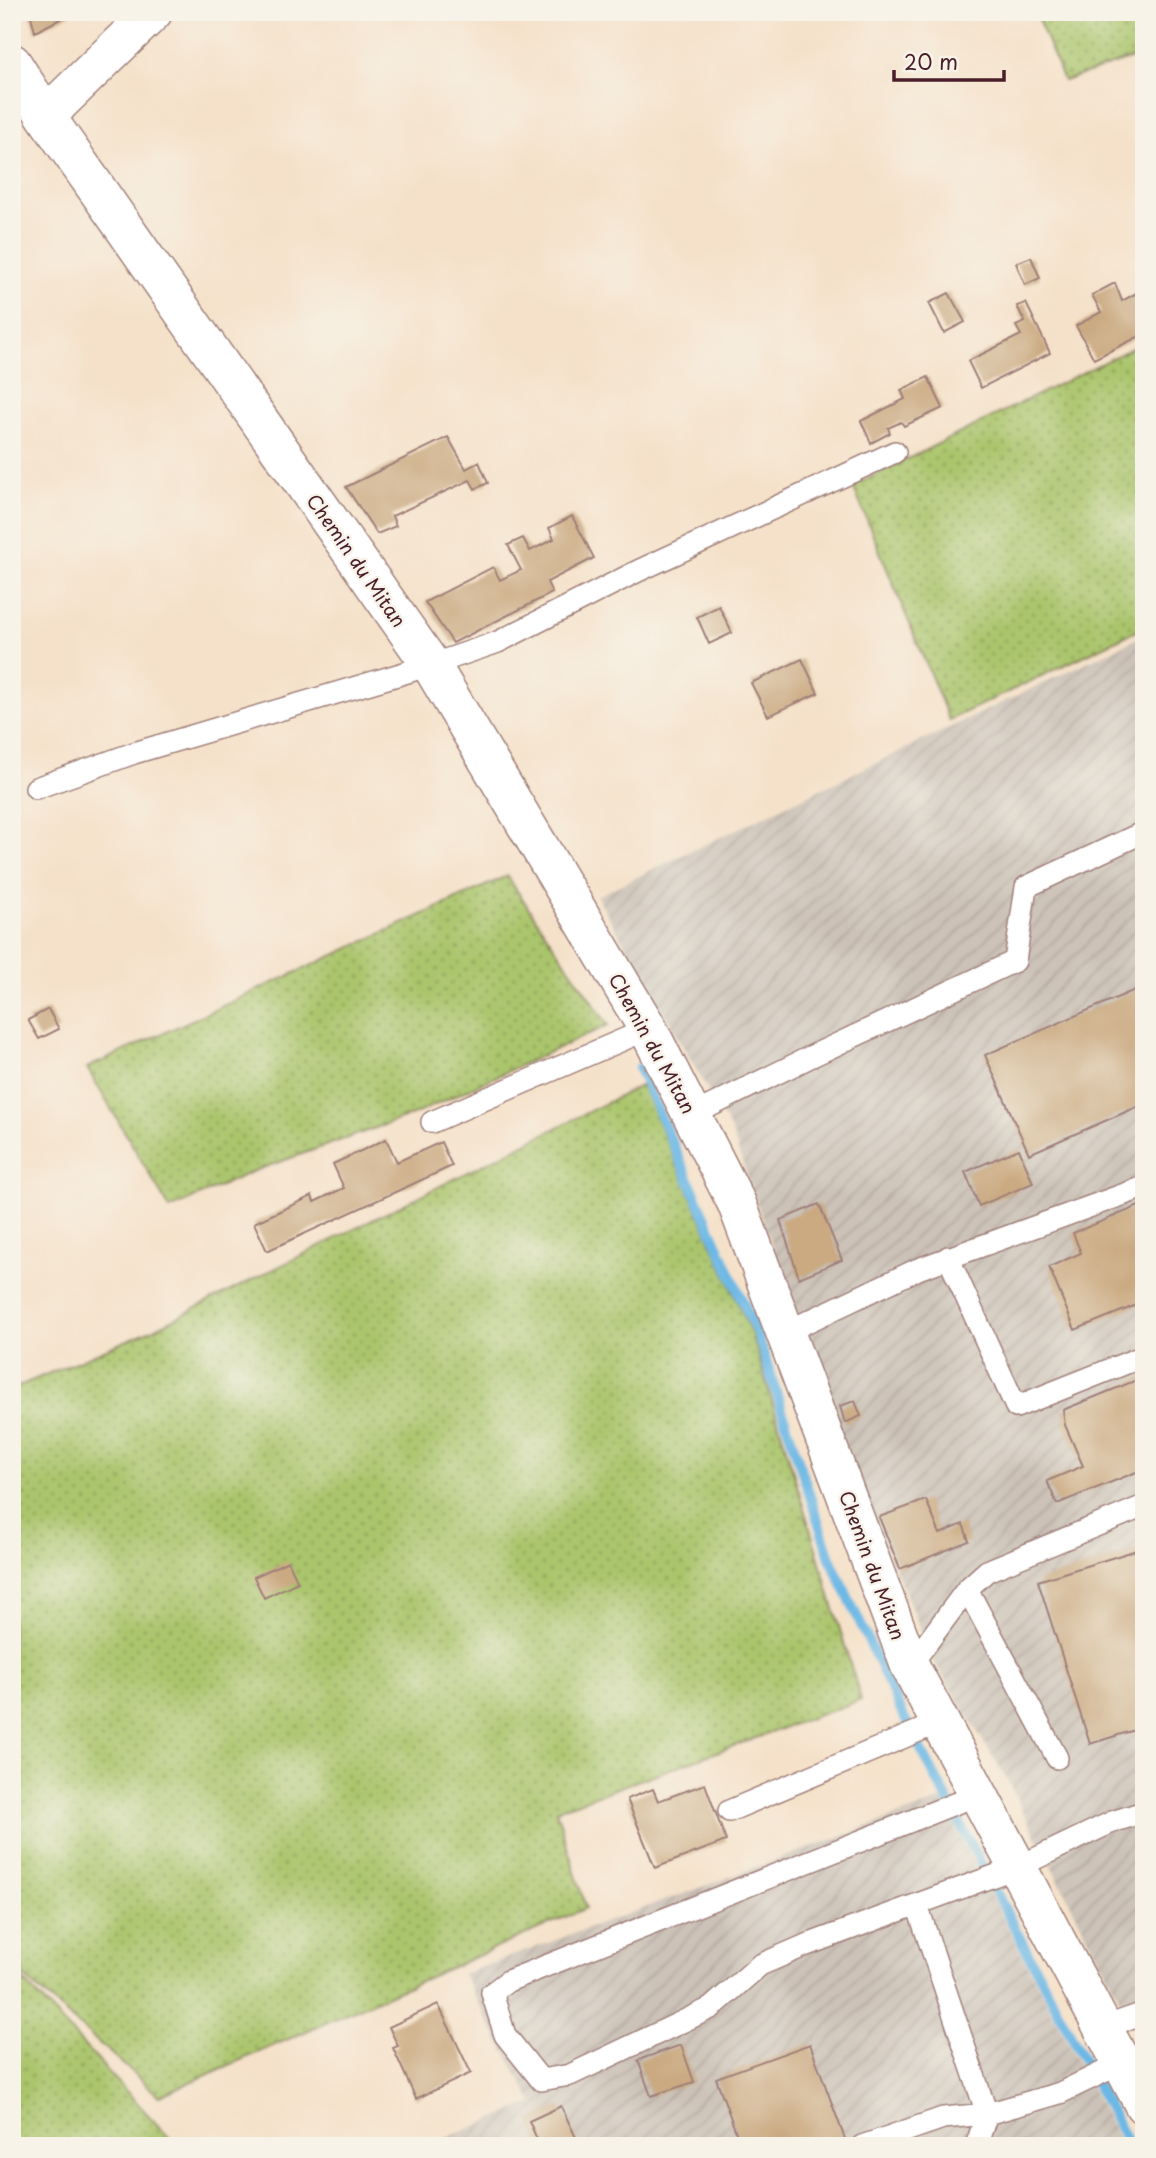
<svg xmlns="http://www.w3.org/2000/svg" width="1156" height="2158" font-family="'Playpen Sans',sans-serif">
<style>
.industrial{fill:url(#industrial-furrows)}
.grass{fill:url(#grass-dots);stroke:#7a724c;stroke-width:2}
.lines{fill:none;stroke-linecap:round;stroke-linejoin:round}
.stream{stroke:#6cb8e5;stroke-width:10}
.building{fill:#cbaa82}
.service-casing{stroke:#a0807a;stroke-width:24}
.minor-casing{stroke:#a0807a;stroke-width:41}
.service{stroke:#fff;stroke-width:21}
.minor{stroke:#fff;stroke-width:38}
.labels{text-anchor:middle;dominant-baseline:central;stroke-width:5;stroke-linejoin:round;paint-order:stroke}
.street-label{font-size:19px;fill:#4a1f2b;stroke:#f7f3e8}
</style>
<defs>
<pattern id="industrial-furrows" width="10" height="10" patternUnits="userSpaceOnUse" patternTransform="scale(1.75)"><rect width="10" height="10" fill="#ccc2b8"/><path d="M-1 1l2-2M0 10L10 0M9 11l2-2" fill="none" stroke="#b1a69e"/></pattern>
<pattern id="grass-dots" width="8" height="8" patternUnits="userSpaceOnUse" patternTransform="scale(1.75)"><rect width="8" height="8" fill="#aac56c"/><path d="M2 2h.1M6 6h.1" fill="none" stroke="#8c9f59" stroke-width="1.8" stroke-linecap="round"/></pattern>
</defs>
<rect width="100%" height="100%" fill="#f7f3e8"/>
<filter id="ink" filterUnits="userSpaceOnUse"><feTurbulence type="fractalNoise" baseFrequency=".0143" numOctaves="2"/><feDisplacementMap in="SourceGraphic" scale="14" xChannelSelector="R" yChannelSelector="G"/><feConvolveMatrix kernelMatrix="1 2 1 2 8 2 1 2 1" color-interpolation-filters="sRGB"/></filter>
<filter id="wash" filterUnits="userSpaceOnUse"><feTurbulence type="fractalNoise" baseFrequency=".00686" numOctaves="4" result="noise"/><feDisplacementMap in="SourceGraphic" scale="28" xChannelSelector="R" yChannelSelector="G"/><feGaussianBlur stdDeviation="1.57" result="paint"/><feColorMatrix in="noise" values="0 0 0 0 0 0 0 0 0 0 0 0 0 0 0 0 0 1.4 0 .05"/><feComposite in="paint" operator="in"/></filter>
<g filter="url(#wash)">
<rect width="100%" height="100%" fill="#f5e1c9"/>
<path class="industrial" d="M1144 635V2046L1005 1776 934 1662 836 1427 731 1130 597 896Z
M941 1800 1122 2146H426L533 2103 463 1974Z"/>
<path class="grass" d="M1035 12H1144V54L1064 81Z
M1144 342V627L949 720 853 486Z
M507 876 608 1025 415 1114 251 1172 170 1209 87 1068Z
M642 1085 752 1334 861 1700 556 1810 586 1908 159 2096 12 1966V1389L156 1328Z
M12 1971 27 1984 177 2146H12Z"/>
<g class="lines">
<path class="stream" d="M639 1068 757 1333 830 1558 902 1713 1129 2146"/>
</g>
<g id="blocks">
<path class="building" d="M30 12H74L35 32Z
M1031 257 1040 278 1025 285 1016 263Z
M1115 283 1122 301 1144 289V334L1094 359 1076 326 1101 312 1092 295Z
M949 293 965 322 944 333 929 303Z
M1026 303 1050 353 981 388 968 361 1021 335 1016 326 1025 322 1017 306Z
M928 377 943 408 904 426 901 422 888 428 890 433 871 443 861 421 905 399 901 390Z
M448 437 466 469 479 462 488 483 475 489 470 480 392 516 396 526 377 534 346 487Z
M572 516 594 558 547 582 552 593 453 643 425 602 493 567 500 580 521 570 508 545 523 538 530 551 554 539 549 528Z
M719 606 732 633 709 644 697 617Z
M802 659 818 693 768 716 751 683Z
M1144 986V1104L1029 1154 985 1055Z
M48 1009 59 1029 39 1039 28 1020Z
M386 1139 397 1162 441 1142 452 1166 267 1251 254 1223 312 1196 314 1202 344 1188 333 1164Z
M1019 1149 1033 1183 979 1206 965 1172Z
M819 1204 842 1260 799 1278 780 1220Z
M1144 1204V1302L1075 1330 1049 1267 1081 1253 1073 1233Z
M1144 1377V1469L1057 1504 1047 1481 1083 1466 1065 1425 1063 1410Z
M855 1401 861 1416 845 1423 840 1406Z
M926 1500 940 1534 963 1524 969 1541 900 1569 879 1517Z
M1140 1549 1144 1561V1727L1090 1744 1038 1581Z
M288 1561 298 1582 264 1598 254 1577Z
M705 1784 726 1841 655 1868 627 1799 653 1789 658 1801Z
M438 2004 471 2073 416 2099 393 2048 398 2046 389 2027Z
M810 2044 846 2142 835 2146H741L716 2078Z
M681 2045 694 2082 651 2096 638 2060Z
M561 2106 580 2146H540L529 2121Z"/>
</g>
</g>
<g filter="url(#ink)">
<use href="#blocks" fill-opacity="0" stroke="#a0807a" stroke-width="2"/>
<g class="lines">
<g class="service-casing">
<path id="service" d="M36 788 134 753 431 665 498 642 638 571 895 452
M692 1115 812 1056 1015 961 1026 887 1144 832
M432 1122 648 1029
M948 1257 1016 1407 1144 1356
M786 1332 918 1269 1144 1187
M967 1589 1057 1758
M910 1666 967 1589 987 1571 1144 1506
M979 1794 508 1981 492 1993 505 2035 541 2080 570 2075 711 2008 760 1965 804 1946 1018 1867 1112 1822 1144 1812
M729 1811 940 1722
M917 1905 987 2114 1060 2093 1122 2063
M1104 2027 1144 2013
M862 2146 943 2118 987 2114 976 2146"/>
</g>
<g class="minor-casing">
<path id="minor" d="M12 63 47 118 431 665 648 1029 737 1204 910 1666 1144 2105
M47 118 60 102 153 12"/>
</g>
<use href="#service" class="service"/>
<use href="#minor" class="minor"/>
</g>
</g>
<g class="labels">
<g class="street-label">
<text transform="translate(357 560) rotate(55)">Chemin du Mitan</text>
<text transform="translate(653 1043) rotate(61)">Chemin du Mitan</text>
<text transform="translate(873 1565) rotate(70)">Chemin du Mitan</text>
</g>
</g>
<rect width="1156" height="2158" fill="none" stroke="#f7f3e8" stroke-width="42"/>
<path d="M894 70v10h110v-10" fill="none" stroke="#4a1f2b" stroke-width="3.5"/>
<text x="904" y="70" font-size="21" fill="#4a1f2b" stroke="#f7f3e8" stroke-width="5" paint-order="stroke">20 m</text>
</svg>
